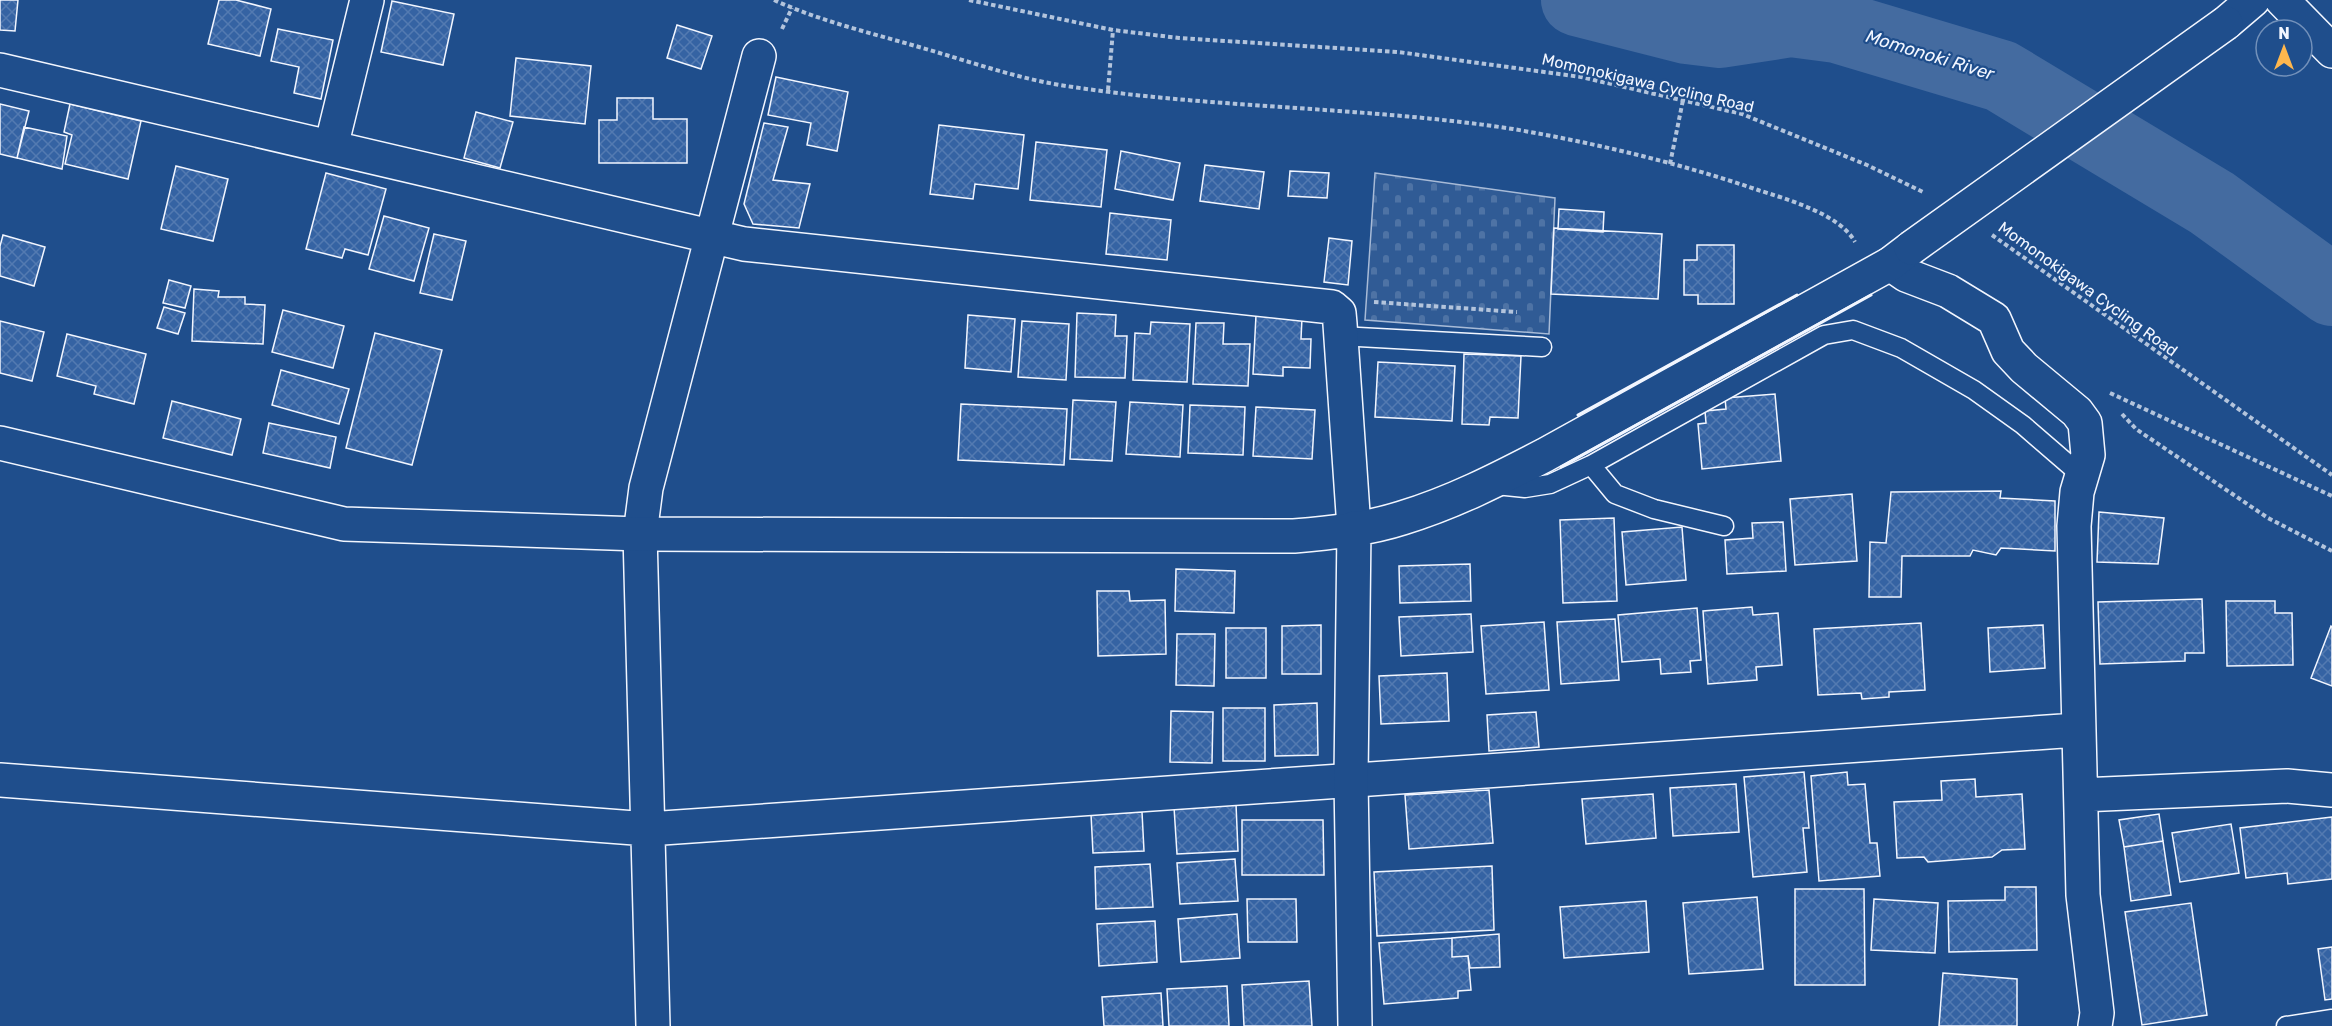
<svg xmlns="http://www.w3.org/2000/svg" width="2332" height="1026" font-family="Rubik,sans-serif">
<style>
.cemetery{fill:url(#cemetery-stones);stroke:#a8bbd7;stroke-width:1.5}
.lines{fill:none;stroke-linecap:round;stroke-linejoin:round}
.river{stroke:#446ba0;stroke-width:72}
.building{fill:url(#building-cross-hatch);stroke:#f2f6ff;stroke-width:1.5}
.service-casing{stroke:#f2f6ff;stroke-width:21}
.minor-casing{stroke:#f2f6ff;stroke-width:36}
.tertiary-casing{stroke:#f2f6ff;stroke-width:36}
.path{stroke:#b3c4dc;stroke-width:4;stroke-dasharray:4.5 3;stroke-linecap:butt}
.service{stroke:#1f4e8c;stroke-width:18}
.minor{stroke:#1f4e8c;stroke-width:33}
.tertiary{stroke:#1f4e8c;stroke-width:33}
.tertiary-bridge-casing{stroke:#f2f6ff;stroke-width:36;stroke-linecap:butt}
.tertiary-bridge{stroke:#1f4e8c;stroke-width:33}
.wall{stroke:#f2f6ff;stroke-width:3}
.labels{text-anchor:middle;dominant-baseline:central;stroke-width:4.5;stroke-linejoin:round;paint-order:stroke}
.street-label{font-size:16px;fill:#f2f6ff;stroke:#1f4e8c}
.water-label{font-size:18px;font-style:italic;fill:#f2f6ff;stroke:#1f4e8c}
</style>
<defs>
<pattern id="cemetery-stones" width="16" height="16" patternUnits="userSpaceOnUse" patternTransform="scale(1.5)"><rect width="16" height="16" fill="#305b95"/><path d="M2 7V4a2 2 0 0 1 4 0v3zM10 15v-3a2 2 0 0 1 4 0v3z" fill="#4e73a5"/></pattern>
<pattern id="building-cross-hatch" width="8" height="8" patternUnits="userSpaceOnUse" patternTransform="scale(1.5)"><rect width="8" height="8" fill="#3563a3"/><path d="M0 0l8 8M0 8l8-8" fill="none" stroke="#537ab1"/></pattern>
</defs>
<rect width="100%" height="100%" fill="#1f4e8c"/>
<path class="cemetery" d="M1375 173 1555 198 1549 334 1365 320Z"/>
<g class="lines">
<path class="river" d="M1577 0 1687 28 1720 32 1791 21 1837 27 2001 76 2212 203 2332 290"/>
</g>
<path class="building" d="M0 0H18L15 31 0 30Z
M219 0H236L271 9 260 56 208 44Z
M392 1 454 14 443 65 381 52Z
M677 25 712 36 701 69 667 58Z
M278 29 333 40 321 99 294 93 299 67 271 61Z
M516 58 591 66 585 124 510 116Z
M776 77 848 92 837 151 807 145 811 123 768 115Z
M617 98H653V119H687V163H599V120H617Z
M0 104 29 111 17 158 0 154Z
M70 104 141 121 128 179 65 164 72 135 64 132Z
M476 112 513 122 500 168 464 158Z
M764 123 788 127 773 180 810 184 799 228 753 224 744 204Z
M939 125 1024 135 1018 189 975 184 973 199 930 194Z
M24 127 67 136 62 169 17 158Z
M1036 142 1107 150 1101 207 1030 200Z
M1121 151 1180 163 1173 200 1115 189Z
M1205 165 1264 172 1259 209 1200 201Z
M176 166 228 179 213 241 161 229Z
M1290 171 1329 173 1327 198 1288 196Z
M326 173 386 189 368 255 345 249 342 258 306 249Z
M1559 209 1604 212 1603 232 1558 229Z
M1110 213 1171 220 1167 260 1106 254Z
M384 216 429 228 414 281 369 269Z
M1554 228 1662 234 1658 299 1551 294Z
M434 234 466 241 452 300 420 293Z
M3 235 45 247 34 286 0 276V246Z
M1329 238 1352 241 1348 285 1324 282Z
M1697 245H1734V304H1698V295H1684V260H1697Z
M169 280 191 286 185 308 163 303Z
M194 289 219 291 218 297H245V304L265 305 263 344 192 341Z
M164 307 185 313 178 334 157 328Z
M283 310 344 326 333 368 272 352Z
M1077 313 1116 315 1115 336H1127L1125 378 1075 377Z
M968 315 1015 319 1011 372 965 368Z
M1256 315 1302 318 1301 339H1311L1310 368 1283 367V376L1253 374Z
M0 321 44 332 32 381 0 373Z
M1022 321 1069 324 1066 380 1018 377Z
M1151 322 1190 324 1187 382 1133 380 1135 333 1150 334Z
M1196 323H1224L1223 344H1250L1248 386 1193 384Z
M375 333 442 350 412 465 346 448Z
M67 334 146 354 134 404 94 394 96 386 57 376Z
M1464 354 1521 356 1518 418 1490 417 1489 425 1462 424Z
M1378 362 1455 366 1452 421 1375 417Z
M281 370 349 389 339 424 272 405Z
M1775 394 1781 461 1702 469 1698 424 1706 423 1705 411 1726 409 1725 398Z
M1073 400 1116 402 1112 461 1070 459Z
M172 401 241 419 232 455 163 438Z
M1130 402 1183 405 1180 457 1126 454Z
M961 404 1067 409 1064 465 958 460Z
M1190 405 1245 407 1243 455 1188 453Z
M1256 407 1315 410 1312 459 1253 456Z
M269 423 336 437 330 468 263 453Z
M2001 491 2000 498 2055 501V551L2001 548 1996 555 1973 550 1970 556H1902L1901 597H1869L1870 542 1886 543 1891 492Z
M1852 494 1857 561 1795 565 1790 499Z
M2099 512 2164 518 2158 564 2097 562Z
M1614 518 1617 601 1563 603 1560 520Z
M1783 522 1786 571 1727 574 1725 540 1753 538 1752 523Z
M1682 527 1686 580 1626 585 1622 532Z
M1470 564 1471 601 1400 603 1399 566Z
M1176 569 1235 571 1234 613 1175 611Z
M1097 591H1129L1130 601 1165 600 1166 654 1098 656Z
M2202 599 2204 653H2185V661L2100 664 2098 602Z
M2226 601H2275V613H2292L2293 665 2227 666Z
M1752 607 1753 615 1778 613 1782 665 1756 667 1757 680 1708 684 1703 611Z
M1697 608 1701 660 1690 661 1691 672 1661 674 1660 659 1622 662 1618 615Z
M1471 614 1473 652 1401 656 1399 617Z
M1615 619 1619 680 1561 684 1557 622Z
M1544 622 1549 690 1486 694 1481 626Z
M1921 623 1925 690 1889 692V697L1862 699 1861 693 1818 695 1814 629Z
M1321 625V674H1282V626Z
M2043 625 2045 668 1990 672 1988 628Z
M2331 626 2332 627V686L2311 678Z
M1226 628H1266V678H1226Z
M1177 634H1215L1214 686 1176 685Z
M1447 673 1449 721 1381 724 1379 676Z
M1317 703 1318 755 1275 756 1274 705Z
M1223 708H1265V761H1223Z
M1171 711 1213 712 1212 763 1170 762Z
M1536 712 1539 747 1489 751 1487 715Z
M1804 772 1809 828H1803L1807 872 1753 877 1744 777Z
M1847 772 1848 785 1865 784 1870 843H1877L1880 876 1819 881 1811 776Z
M1975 779 1976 797 2022 794 2025 849 2002 850 1992 857 1928 862 1924 857 1897 858 1894 802 1942 800 1941 781Z
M1736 784 1739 832 1673 836 1670 788Z
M1489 790 1493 843 1409 849 1405 795Z
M1653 794 1656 838 1586 844 1582 799Z
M1236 804 1238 851 1177 854 1174 807Z
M1142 812 1144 851 1093 853 1091 814Z
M2159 814 2163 841 2124 847 2119 820Z
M2332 817V879L2288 884 2287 873 2246 878 2240 828Z
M1242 820H1323L1324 875H1242Z
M2231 824 2239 873 2180 882 2172 833Z
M2163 841 2171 895 2131 901 2124 847Z
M1235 859 1238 901 1180 904 1177 863Z
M1150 864 1153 907 1096 909 1095 867Z
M1492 866 1494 930 1377 936 1374 872Z
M2005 887H2036L2037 950 1949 952 1948 901 2005 900Z
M1795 889H1864L1865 985H1795Z
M1757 897 1763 969 1689 974 1683 903Z
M1247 899H1296L1297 942H1248Z
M1874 899 1938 903 1935 953 1871 950Z
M1646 901 1649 952 1564 958 1560 907Z
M2191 903 2207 1015 2142 1025 2125 912Z
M1237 914 1240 958 1181 962 1178 919Z
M1155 921 1157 962 1099 966 1097 924Z
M1499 934 1500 967 1470 968 1468 956 1452 957V938Z
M1452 938V957L1468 956 1471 990 1458 991V998L1384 1004 1379 943Z
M2332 947V999L2325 1000 2318 949Z
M1943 973 2017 979V1026H1939Z
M1309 981 1312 1026H1244L1242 985Z
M1227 986 1229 1026H1169L1167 989Z
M1161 993 1163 1026H1104L1102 997Z"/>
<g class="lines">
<g class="service-casing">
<path id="service" d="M1340 336 1542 347
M1591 465 1615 494 1654 509 1724 526
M1496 485 1525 488 1550 484 1591 465 1824 335 1853 330 1901 348 1974 390 2023 425 2082 476
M2286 1026 2332 1019"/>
</g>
<g class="minor-casing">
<path id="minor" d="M2282 0 2332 51
M2226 23 2253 0
M0 70 744 244 1332 307 1339 313 1340 324 1354 528
M331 147 367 0
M1890 264 1906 275 1948 291 1994 319 2008 351 2024 368 2077 412 2085 423 2088 455 2077 492 2074 526 2083 895 2097 1013 2095 1026
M0 780 648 829 2077 730
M2081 795 2287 786 2332 790
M653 1026 640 534 646 488 759 56"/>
</g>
<g class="tertiary-casing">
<path id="tertiary" d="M0 443 344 524 640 534 1294 536C1330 533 1368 529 1402 518 1452 503 1499 479 1545 455L1890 264 1911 248
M1354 528 1351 779 1355 1026"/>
</g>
<path class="path" d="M774 0C820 21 871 33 919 47 965 60 1012 77 1060 85 1210 109 1363 106 1513 129 1595 143 1679 163 1758 190 1786 199 1840 214 1855 242
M969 0 1113 30 1179 38 1398 52 1581 77 1742 114 1867 165 1925 193
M782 29 792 8
M1108 90 1113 30
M1670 164 1683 100
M1992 235 2332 475
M1374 302 1517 312
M2110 393 2332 496
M2122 414 2136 429 2268 518 2332 551"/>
<use href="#service" class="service"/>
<use href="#minor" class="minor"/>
<use href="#tertiary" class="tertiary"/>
<g class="tertiary-bridge-casing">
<path id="tertiary-bridge" d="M1911 248 2226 23"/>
</g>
<use href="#tertiary-bridge" class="tertiary-bridge"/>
<path class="wall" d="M1578 415 1797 295
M1561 467 1871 295"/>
</g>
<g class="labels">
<g class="street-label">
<text transform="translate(1648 83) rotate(13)">Momonokigawa Cycling Road</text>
<text transform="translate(2088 289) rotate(36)">Momonokigawa Cycling Road</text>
</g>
<g class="water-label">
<text transform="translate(1930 55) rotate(17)">Momonoki River</text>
</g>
</g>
<g transform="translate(2284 48)"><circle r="28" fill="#1f4e8c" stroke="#7391ba" stroke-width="1.5"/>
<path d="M0-4.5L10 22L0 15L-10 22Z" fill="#ffb74d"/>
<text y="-9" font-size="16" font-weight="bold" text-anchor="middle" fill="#f2f6ff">N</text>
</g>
</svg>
